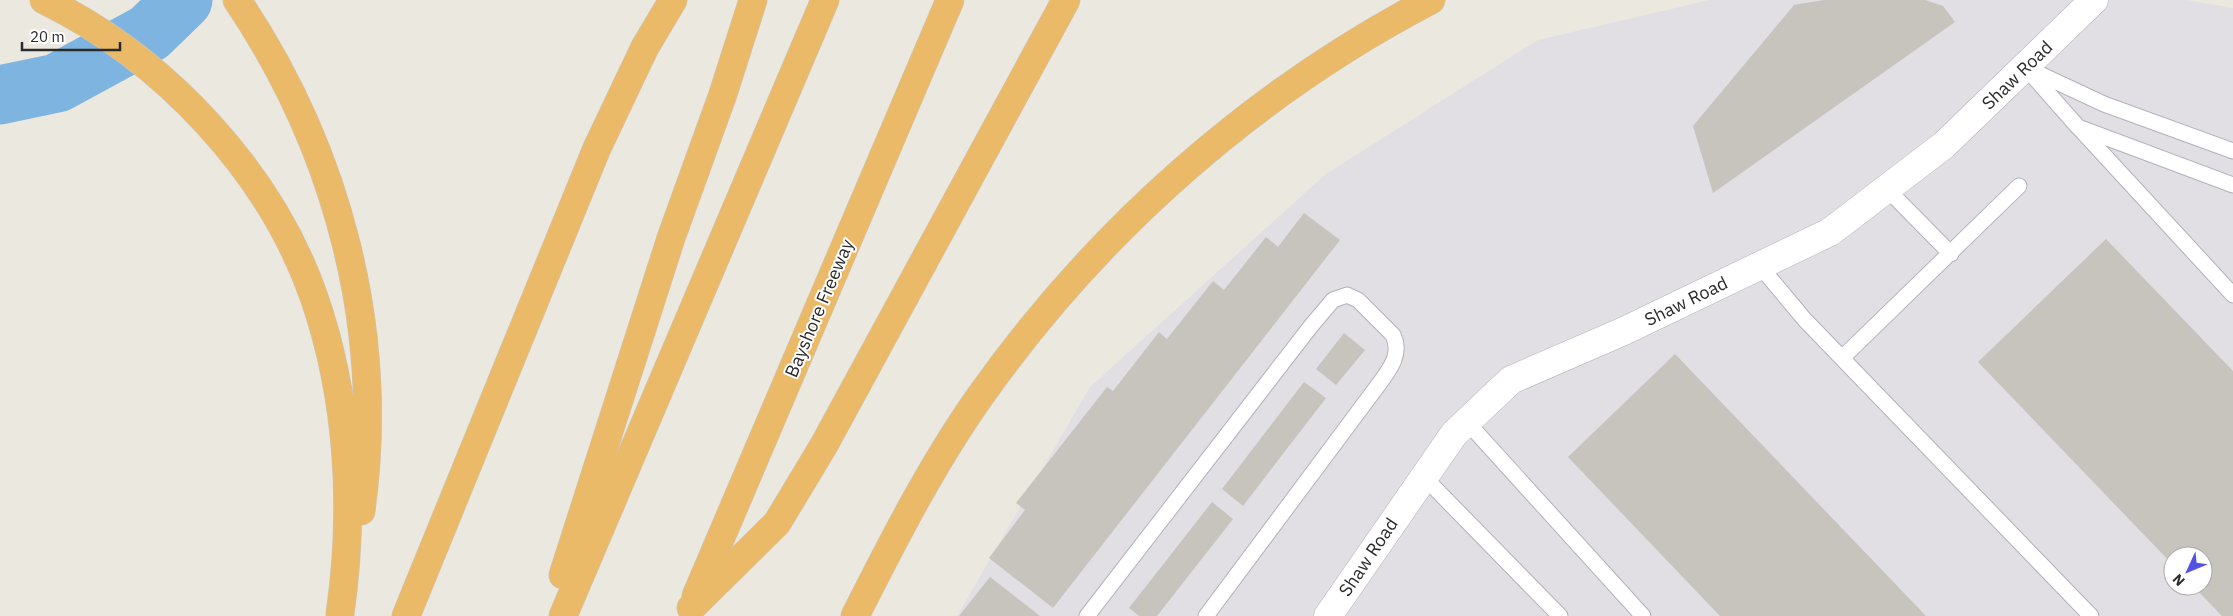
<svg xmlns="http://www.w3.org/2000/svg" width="2233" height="616" font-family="'IBM Plex Sans',sans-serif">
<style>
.industrial{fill:#e1dee4;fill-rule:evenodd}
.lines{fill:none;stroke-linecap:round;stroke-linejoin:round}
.river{stroke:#7eb4e0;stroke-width:59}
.building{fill:#c7c4be}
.lane-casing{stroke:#b2b2bd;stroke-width:17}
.street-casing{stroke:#b2b2bd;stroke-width:29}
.highway-casing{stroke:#c8c8c8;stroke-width:29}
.lane{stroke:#fff;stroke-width:15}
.street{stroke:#fff;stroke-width:28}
.highway{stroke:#ebba69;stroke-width:28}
.labels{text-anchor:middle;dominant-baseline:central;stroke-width:4;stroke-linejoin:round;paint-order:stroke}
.street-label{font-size:18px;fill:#2b2b2b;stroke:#fff}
</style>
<rect width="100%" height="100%" fill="#ebe8df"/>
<path class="industrial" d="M1710 0H2187L2233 8V616H957L1090 387 1326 174 1538 40ZM2173 556H2203V586H2173Z"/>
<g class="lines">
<path class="river" d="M0 95 57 83 149 33 183 0"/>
</g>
<path class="building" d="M1824 0H1925L1943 6 1955 22 1713 193 1693 126 1794 5Z
M1304 213 1340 240 1053 608 989 558 1025 510 1016 503 1107 387 1113 391 1159 332 1167 339 1213 281 1224 290 1266 237 1278 247Z
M2106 239 2233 371V616H2222L2193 586H2203V556H2173V565L1978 362Z
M1344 333 1365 350 1336 385 1316 369Z
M1675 354 1926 616H1720L1568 457Z
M1304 382 1326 398 1243 506 1222 489Z
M1212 502 1233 519 1157 616H1139L1129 608Z
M990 577 1040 616H959Z"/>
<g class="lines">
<g class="lane-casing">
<path id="lane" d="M2025 67 2078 127 2233 185
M2031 70 2104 104 2233 151
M2080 129 2233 295
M1886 188 1951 254
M1759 265 1805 320 2091 616
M1842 358 2019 186
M1467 422 1643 616
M1424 477 1560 616
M1087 616 1311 326 1333 300 1347 295 1358 300 1393 335C1402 354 1390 369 1379 384L1206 616"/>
</g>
<g class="street-casing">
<path id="street" d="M1328 616 1454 434 1511 380 1624 331 1830 232 1944 145 2094 0"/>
</g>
<g class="highway-casing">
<path id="highway" d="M44 0C163 58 270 171 314 297 349 398 355 509 340 614
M237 0C338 150 386 331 361 511
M563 575 671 238 723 94 753 0
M696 596 950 0
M691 608 777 523 824 445 1066 0
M406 616 597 148 645 47 673 0
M563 616 825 0
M855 616C893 541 932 464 981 395 1097 231 1253 93 1431 0"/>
</g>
<use href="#lane" class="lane"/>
<use href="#street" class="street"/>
<use href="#highway" class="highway"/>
</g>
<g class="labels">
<g class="street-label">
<text transform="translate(2017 75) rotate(-44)">Shaw Road</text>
<text transform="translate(1686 301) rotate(-26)">Shaw Road</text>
<text transform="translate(819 308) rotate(-67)">Bayshore Freeway</text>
<text transform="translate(1368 557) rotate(-56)">Shaw Road</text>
</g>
</g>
<g transform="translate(2188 571) rotate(226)"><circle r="24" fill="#ffffff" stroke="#aaaaaa"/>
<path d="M0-4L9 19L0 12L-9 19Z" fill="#5352e4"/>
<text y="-8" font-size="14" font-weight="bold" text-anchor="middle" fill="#2b2b2b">N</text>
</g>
<path d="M22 42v8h98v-8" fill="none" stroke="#2b2b2b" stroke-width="2.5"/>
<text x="30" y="42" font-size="15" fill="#2b2b2b" stroke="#ffffff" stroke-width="4" paint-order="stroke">20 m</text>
</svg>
